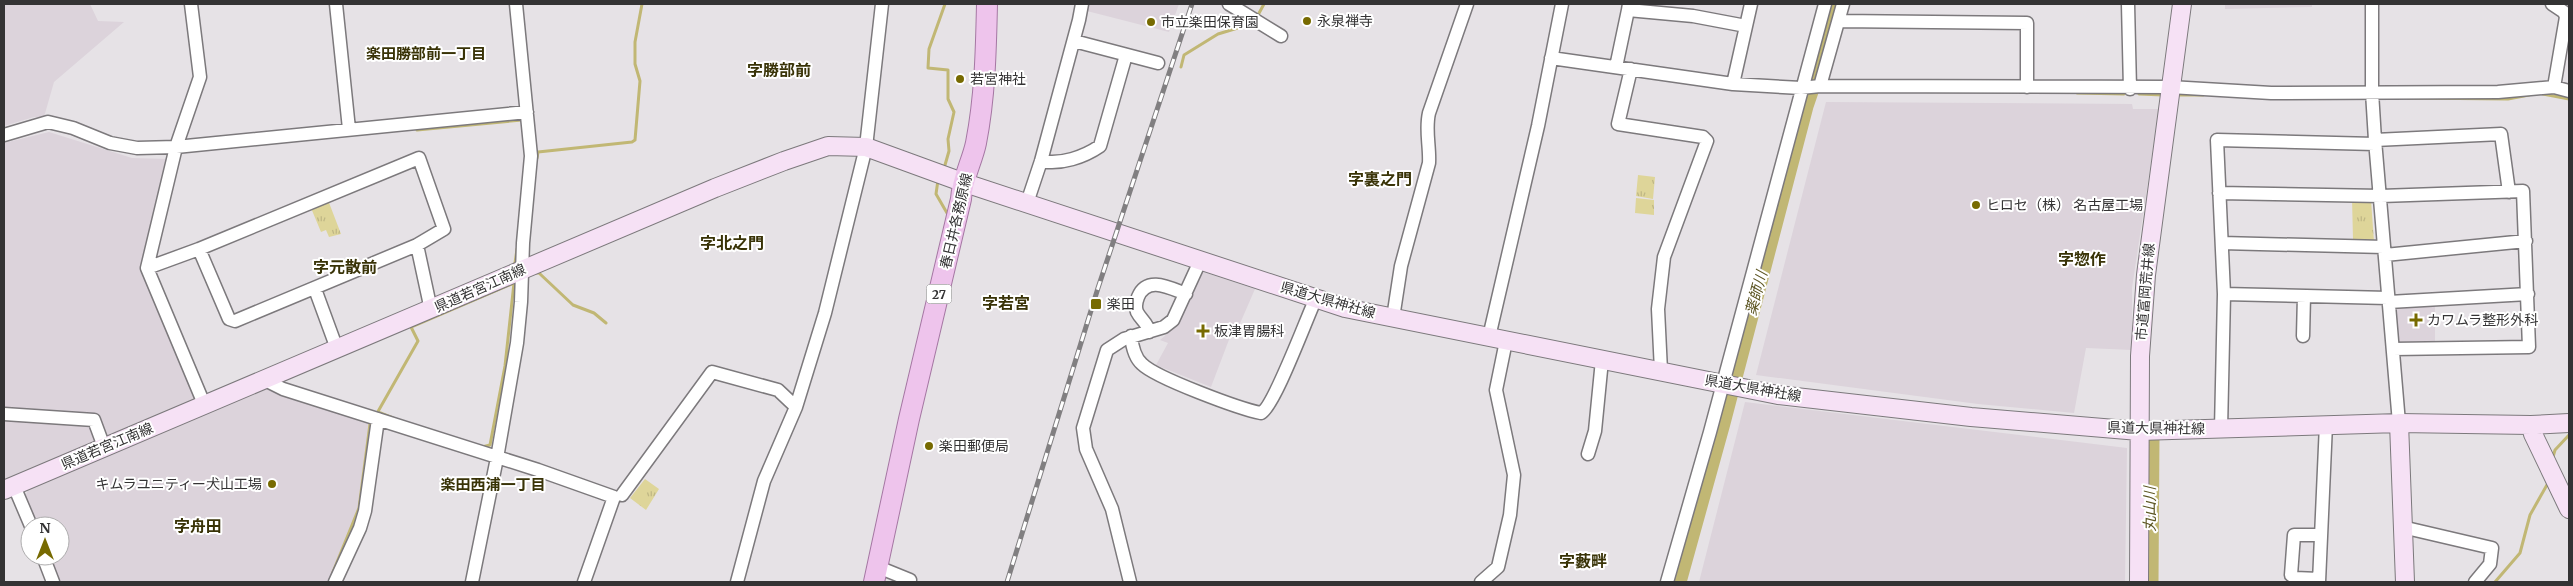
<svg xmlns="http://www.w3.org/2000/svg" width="2573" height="586" font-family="Merriweather,'Noto Sans JP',serif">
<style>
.built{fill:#dcd3db}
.park{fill:url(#park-tufts)}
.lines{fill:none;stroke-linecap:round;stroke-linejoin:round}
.stream{stroke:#c1b774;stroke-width:3}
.river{stroke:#c1b774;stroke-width:19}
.street-casing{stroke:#7c797c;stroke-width:15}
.secondary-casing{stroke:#7c797c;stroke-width:20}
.primary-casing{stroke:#a577a3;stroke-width:22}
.street{stroke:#fff;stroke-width:12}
.secondary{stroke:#f6e1f5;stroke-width:18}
.primary{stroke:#eec4ec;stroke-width:20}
.rail-casing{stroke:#817f81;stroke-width:5}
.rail{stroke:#fff;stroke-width:3;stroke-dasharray:9;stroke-linecap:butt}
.poi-dot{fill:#776a01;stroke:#fff;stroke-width:2}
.labels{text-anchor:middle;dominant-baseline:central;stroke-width:4;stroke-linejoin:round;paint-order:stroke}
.shield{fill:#fff;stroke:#717071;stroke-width:1}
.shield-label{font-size:12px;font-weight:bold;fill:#343334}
.poi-label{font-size:14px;fill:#343334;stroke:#fff;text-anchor:start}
.street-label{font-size:14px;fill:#343334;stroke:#fff}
.neighbourhood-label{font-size:15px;font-weight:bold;fill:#393307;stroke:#fff}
.water-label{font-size:15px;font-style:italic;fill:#5c5522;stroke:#fff}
.quarter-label{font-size:16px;font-weight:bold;fill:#393307;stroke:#fff}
</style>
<defs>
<pattern id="park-tufts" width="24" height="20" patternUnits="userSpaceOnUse" patternTransform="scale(1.25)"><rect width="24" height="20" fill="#ded599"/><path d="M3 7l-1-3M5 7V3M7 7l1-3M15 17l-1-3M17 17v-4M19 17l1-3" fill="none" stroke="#bfb784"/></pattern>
</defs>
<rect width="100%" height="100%" fill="#e6e2e6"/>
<path class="built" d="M4 4H90L98 21 124 22 54 82 44 117H34L4 126Z
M1087 4H1179L1169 32 1087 11Z
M2225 4H2312V7L2225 9Z
M1826 102 2132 104 2133 109H2159L2132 288V350L2086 348 2074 413 1978 404 1756 375Z
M49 132 132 158 169 159 143 267 199 400 105 439 96 418 4 411V143Z
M1201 271 1255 289 1235 335 1230 337 1211 387 1156 365 1168 343 1160 340 1174 328 1183 312Z
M2435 304V344L2400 345 2395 308Z
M265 389 372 424 365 482 353 532 327 582H58L48 556H60V526H36L25 497 29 487Z
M1745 402 2127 448 2125 582H1699Z
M4 418 89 422 97 442 4 481Z"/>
<path class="park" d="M1638 175 1655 177 1653 199 1636 196Z
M1636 198 1654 200V215L1635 213Z
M2352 198 2371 200 2374 242 2353 240Z
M328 200 341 234 329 237 326 230 321 232 311 208Z
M645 479 659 489 646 510 630 498Z"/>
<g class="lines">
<path class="stream" d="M945 4 929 49 928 68 948 70V99L954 112 948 139 949 151 945 165
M1258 15 1264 4
M1181 67 1184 55 1218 34 1251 24
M2077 93 2124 94
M2139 94 2163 95
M2543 94 2569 99
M1808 95H1809
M2175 95H2203
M2408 98 2508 99 2529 95
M417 130 522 120
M537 158 538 152 632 142 635 140 640 81 635 64V42L642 4
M938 180 936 194 947 213
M515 263 517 249
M534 273H539L573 305 594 313 606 323
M378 412 393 418
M376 415 418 341 411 327 514 283 505 366 490 445 482 447
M2553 457 2555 450 2569 435
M333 572 359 508 370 424 372 421
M2495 582 2520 553 2530 515 2548 483"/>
<path class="river" d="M1677 582 1721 423 1804 106 1818 65 1835 4
M2149 582 2150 436"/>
<g class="street-casing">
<path id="street" d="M191 4 200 77 176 147 147 268 204 404
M336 4 349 129
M1229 4 1281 36
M1629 4 1628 10 1693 16 1746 26
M2128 4 2130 89
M2372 4V92L2375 140 2399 423
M2552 4 2564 12 2566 17 2554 87
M1839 21 2027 23V87
M1074 41 1158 63
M1551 58 1733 84 1801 88 1820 86 2170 87 2271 93 2498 92 2554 87 2569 91
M1616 67 1628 10
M1631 69 1618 124 1703 137 1707 141 1664 257 1658 309 1661 371
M1733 84 1751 4
M1820 86 1843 4
M4 135 48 122 73 128 110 143 137 148 176 147 527 112
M2375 140 2501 134 2509 192
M1041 161C1061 165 1084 157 1100 146L1126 55
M2219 193 2381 196 2523 191 2529 347 2393 349
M1027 203 1041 161 1079 20 1082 4
M2222 243 2384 247
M417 245 431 310
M2385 255 2526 241
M147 268 199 249 419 158 444 229 417 245 235 321 229 319 199 249
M315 289 337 349
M2224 294 2388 298
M2389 302 2528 294
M1393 318 1401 266 1429 163C1430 146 1425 130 1429 113L1467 4
M1149 332C1148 323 1141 320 1137 312 1135 307 1136 302 1138 297 1147 275 1170 288 1186 294
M1131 336C1132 345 1135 358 1142 364 1156 378 1240 409 1261 413 1274 407 1307 317 1316 298
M2303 336 2304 296
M1489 337 1538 126 1562 4
M263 379 283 389 538 470 614 497 584 582
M4 414 94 420 104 447
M2221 429 2224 294 2217 140 2375 144
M1588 454 1595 431 1602 360
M14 486 31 526
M622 495 712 372 778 390 796 407
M2402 527 2492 548 2490 564 2475 582
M43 556 53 582
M878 567 910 580
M2319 579 2295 578 2291 575 2294 535H2321
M335 582 360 528 365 511 378 419
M472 582 497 458 517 343 521 302 523 243 531 156 516 4
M737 582 764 481 796 407 825 313 866 147 882 4
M1130 582 1112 509 1086 449 1083 428 1107 350 1124 339 1164 327 1173 320 1201 259
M1481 582 1498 567 1510 515 1514 475 1496 390 1506 341
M1667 582 1710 432 1825 4
M2319 582 2326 424"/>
</g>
<g class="secondary-casing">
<path id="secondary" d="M2399 423 2405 582
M2531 425 2533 434 2569 509
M4 490 715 188 784 161 828 146 866 147 962 182 1345 308 1778 395 1971 417 2139 431 2399 423 2531 425 2569 423
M2139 582 2140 356 2146 275 2182 4"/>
</g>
<g class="primary-casing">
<path id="primary" d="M874 582 909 419 961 199C962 179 972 162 976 143 985 97 986 50 987 4"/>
</g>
<use href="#street" class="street"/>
<use href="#secondary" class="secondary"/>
<use href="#primary" class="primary"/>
<g class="rail-casing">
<path id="rail" d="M1007 582 1098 288 1192 4"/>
</g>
<use href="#rail" class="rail"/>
</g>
<g class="poi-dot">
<circle cx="1307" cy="21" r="5"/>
<circle cx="1151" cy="22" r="5"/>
<circle cx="960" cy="79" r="5"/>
<circle cx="1976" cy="205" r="5"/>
<rect x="1090" y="298" width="12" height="12" rx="2.5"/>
<path d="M2413.5 312.5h5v5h5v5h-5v5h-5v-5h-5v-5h5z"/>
<path d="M1200.5 323.5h5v5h5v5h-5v5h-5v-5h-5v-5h5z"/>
<circle cx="929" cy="446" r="5"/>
<circle cx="272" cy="484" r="5"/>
</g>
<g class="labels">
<rect class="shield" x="926.5" y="284.5" width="25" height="19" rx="4"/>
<g class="shield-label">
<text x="939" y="294">27</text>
</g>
<g class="poi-label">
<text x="1317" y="21">永泉禅寺</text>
<text x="1161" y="22">市立楽田保育園</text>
<text x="970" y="79">若宮神社</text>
<text x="1986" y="205">ヒロセ（株） 名古屋工場</text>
<text x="1107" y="304">楽田</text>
<text x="2427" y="320">カワムラ整形外科</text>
<text x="1214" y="331">板津胃腸科</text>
<text x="939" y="446">楽田郵便局</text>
<text x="262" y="484" text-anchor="end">キムラユニティー犬山工場</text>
</g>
<g class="street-label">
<text transform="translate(956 221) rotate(-77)">春日井各務原線</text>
<text transform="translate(480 288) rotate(-24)">県道若宮江南線</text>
<text transform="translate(2145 292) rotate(-85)">市道富岡荒井線</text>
<text transform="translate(1328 300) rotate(16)">県道大県神社線</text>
<text transform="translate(1753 388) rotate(10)">県道大県神社線</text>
<text transform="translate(2156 428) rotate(1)">県道大県神社線</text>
<text transform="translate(107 446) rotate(-23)">県道若宮江南線</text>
</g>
<g class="neighbourhood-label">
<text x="426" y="53">楽田勝部前一丁目</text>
<text x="493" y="484">楽田西浦一丁目</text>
</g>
<g class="water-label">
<text transform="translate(1756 293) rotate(-75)">薬師川</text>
<text transform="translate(2149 509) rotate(-90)">丸山川</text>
</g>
<g class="quarter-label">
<text x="779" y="70">字勝部前</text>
<text x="1380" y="179">字裏之門</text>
<text x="732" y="243">字北之門</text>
<text x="2082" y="259">字惣作</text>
<text x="345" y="267">字元散前</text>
<text x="1006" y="303">字若宮</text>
<text x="198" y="526">字舟田</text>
<text x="1583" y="561">字藪畔</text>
</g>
</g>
<rect width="2573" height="586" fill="none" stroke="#343334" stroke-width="10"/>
<g transform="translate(45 541)"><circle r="24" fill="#ffffff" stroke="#aeadae"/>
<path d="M0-4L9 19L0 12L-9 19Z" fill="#776a01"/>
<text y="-8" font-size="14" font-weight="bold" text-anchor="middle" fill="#343334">N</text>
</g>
</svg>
